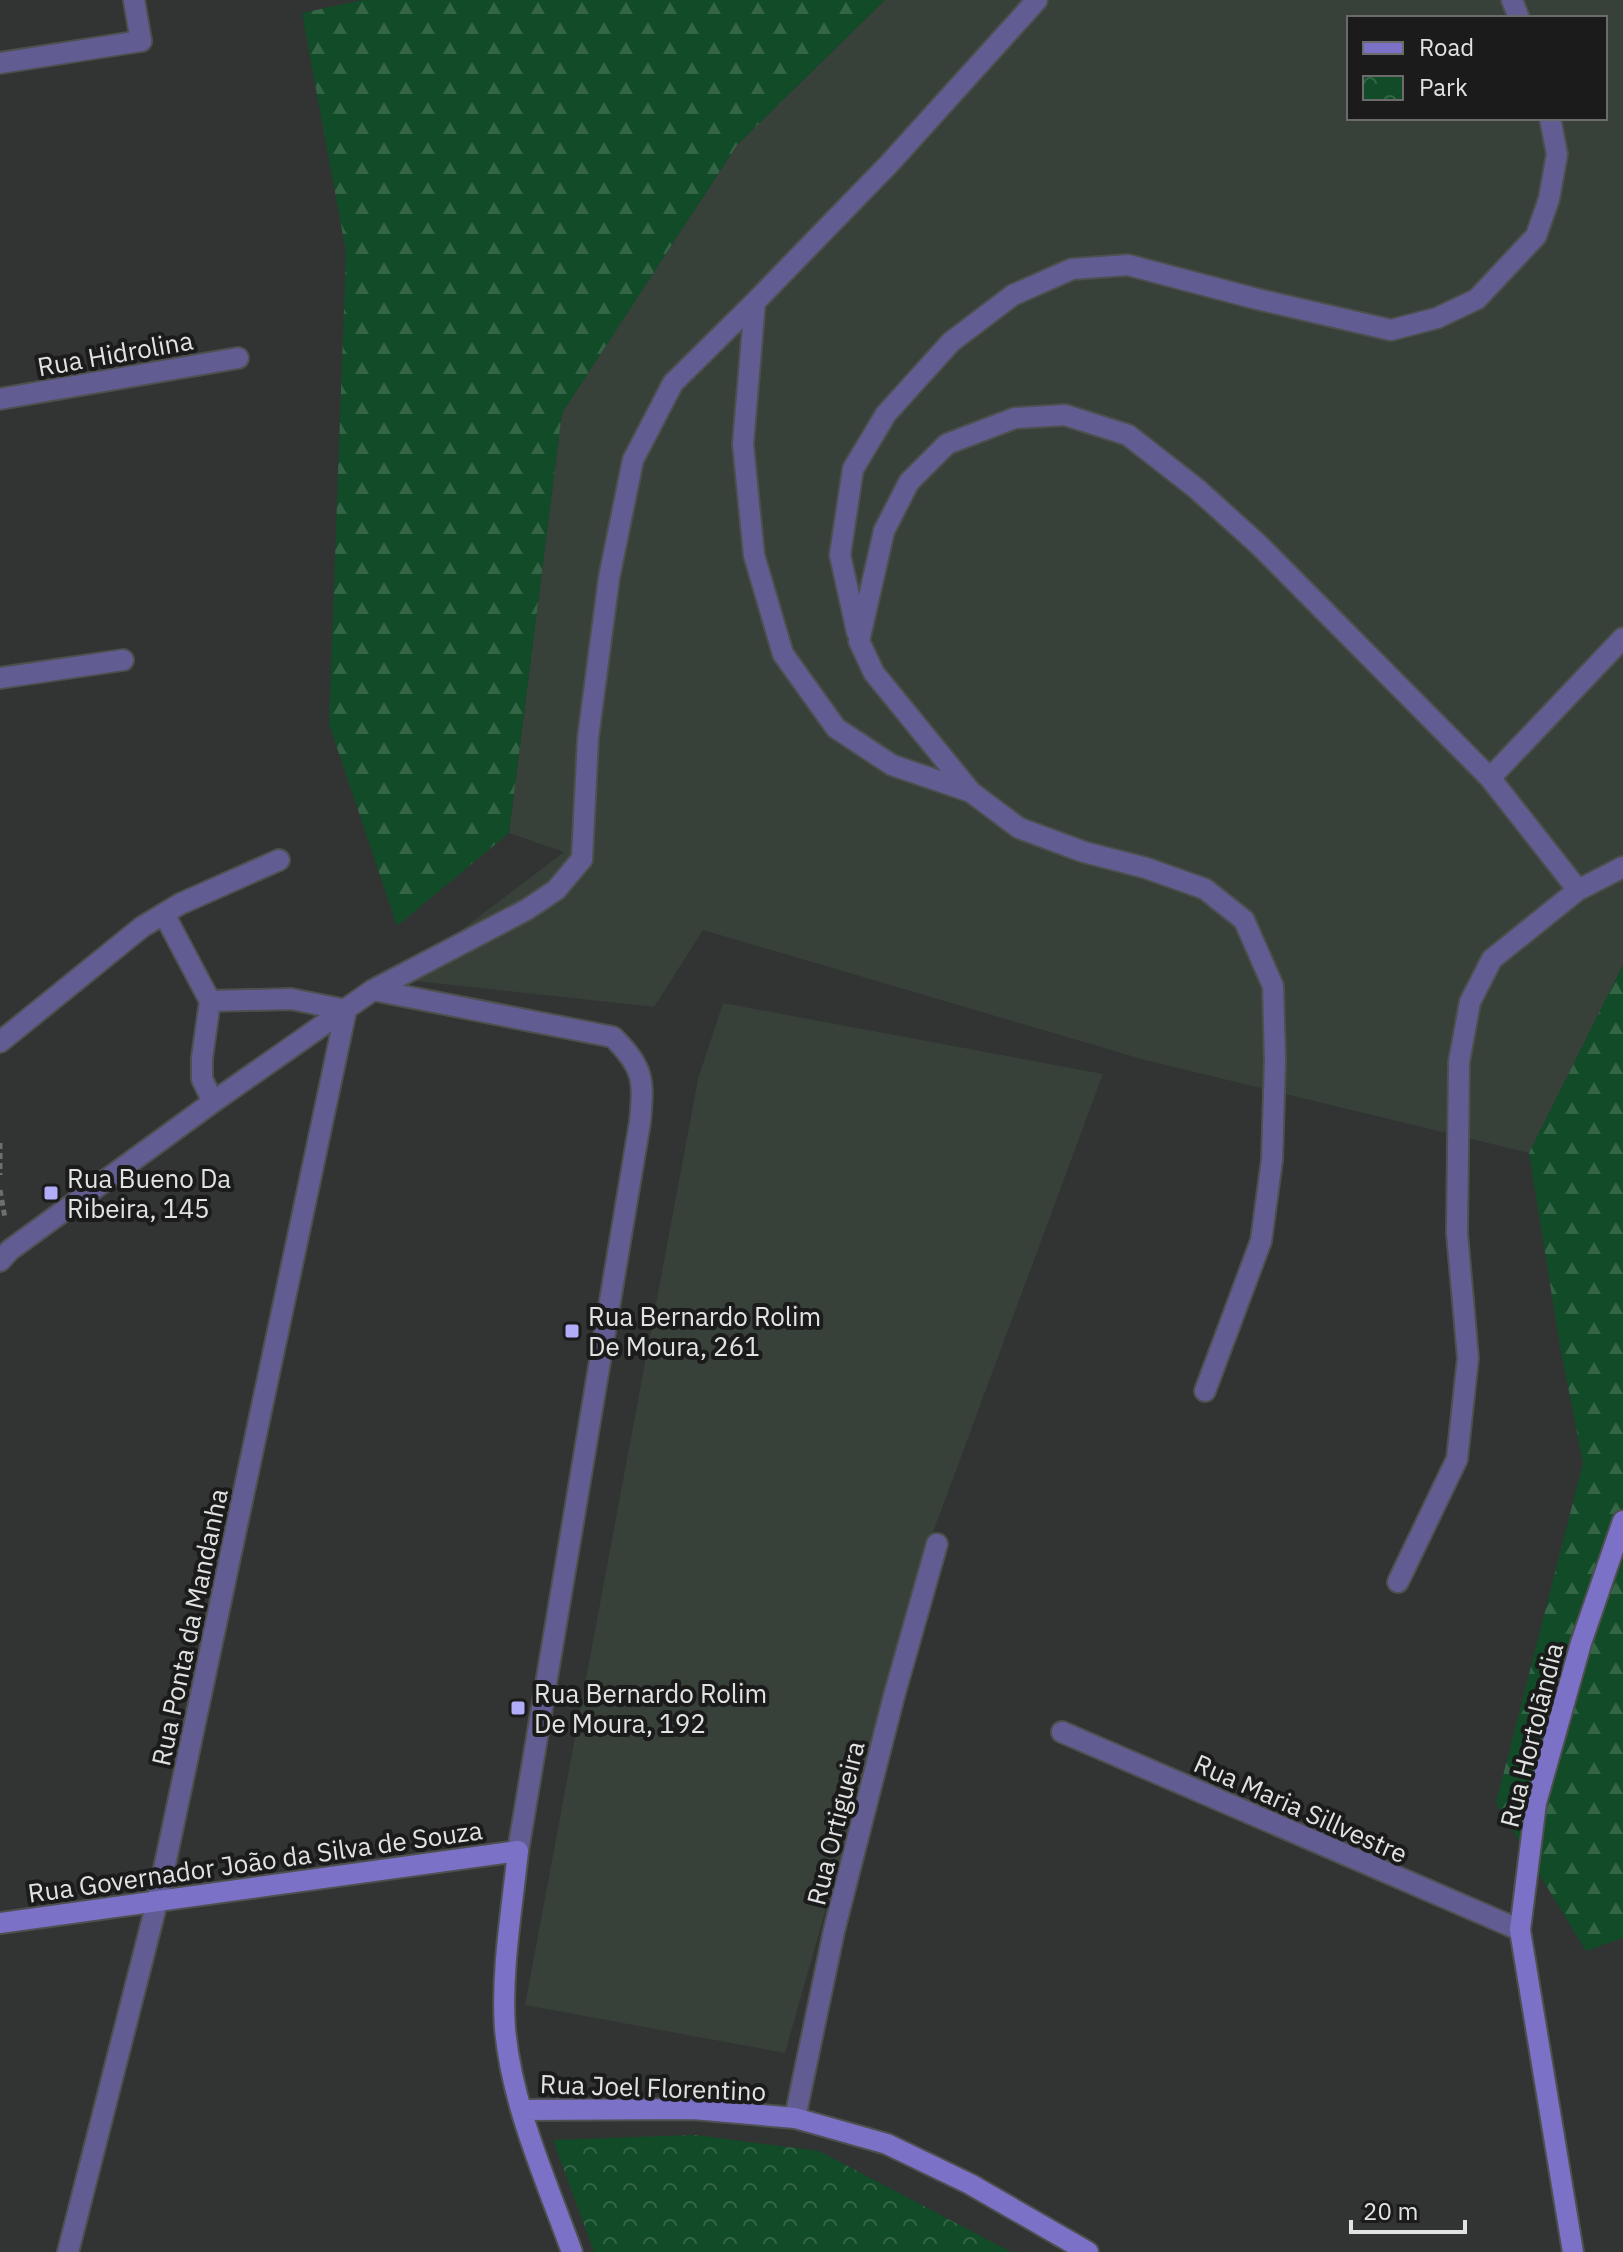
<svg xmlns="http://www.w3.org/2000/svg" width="1623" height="2252" font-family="'IBM Plex Sans',sans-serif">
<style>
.built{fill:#38403a;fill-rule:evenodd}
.forest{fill:url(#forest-firs)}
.park{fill:url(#park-crowns)}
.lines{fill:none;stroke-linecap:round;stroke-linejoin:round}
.lane-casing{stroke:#4d504e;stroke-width:24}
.street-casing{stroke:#4d504e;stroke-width:24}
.secondary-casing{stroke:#4d504e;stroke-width:24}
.path{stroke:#6d6f6e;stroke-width:5;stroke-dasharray:6 4;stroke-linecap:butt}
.lane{stroke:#615d92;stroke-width:20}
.street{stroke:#615d92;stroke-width:20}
.secondary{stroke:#7b72c7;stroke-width:20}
.poi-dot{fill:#b2adf9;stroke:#1a1b1a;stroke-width:3}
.labels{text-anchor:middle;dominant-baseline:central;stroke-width:8;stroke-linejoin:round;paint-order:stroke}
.street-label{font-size:26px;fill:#e1e3e2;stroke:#1a1b1a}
.poi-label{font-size:26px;fill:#e1e3e2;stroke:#1a1b1a;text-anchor:start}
</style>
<defs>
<pattern id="forest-firs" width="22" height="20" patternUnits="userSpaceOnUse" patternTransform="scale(2)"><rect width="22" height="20" fill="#114b27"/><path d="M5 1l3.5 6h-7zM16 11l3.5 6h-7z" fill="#336546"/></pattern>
<pattern id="park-crowns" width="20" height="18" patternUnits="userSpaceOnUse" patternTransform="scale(2)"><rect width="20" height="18" fill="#114b27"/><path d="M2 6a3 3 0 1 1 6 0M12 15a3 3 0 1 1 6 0" fill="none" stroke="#336546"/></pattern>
</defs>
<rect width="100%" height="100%" fill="#313432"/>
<path class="built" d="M885 0H1623V965L1529 1153 1145 1060 703 930 654 1007 397 979 564 852 509 833 562 413 737 145ZM1349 18H1605V118H1349Z
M723 1003 1103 1074 932 1535 785 2053 525 2005 698 1079Z"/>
<path class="forest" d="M362 0H885L737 145 562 413 509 833 397 926 329 724 346 252 302 13Z
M1623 965V1938L1586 1951 1496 1803 1583 1463 1560 1346 1529 1153Z"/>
<path class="park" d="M695 2135 819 2151 1011 2252H594L553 2140Z"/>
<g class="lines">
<g class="lane-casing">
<path id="lane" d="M134 0 141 41
M1512 0 1519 18
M755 302 743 444 754 555 783 654 836 728 892 765 971 792
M857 632 840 555 853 469 886 414 951 342 1013 295 1072 269 1128 265 1257 299 1391 330 1437 318 1477 299 1536 236 1549 199 1557 154 1550 118
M1490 778 1623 638
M582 859 588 738 609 578 633 460 673 383 755 302 889 164 1037 0
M1205 1391 1261 1241 1272 1160 1275 1060 1273 986 1244 920 1205 889 1146 868 1084 852 1019 828 971 792 874 673 859 641 884 531 909 482 947 444 1015 418 1065 415 1128 435 1197 489 1259 545 1490 778 1578 890
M1398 1582 1457 1459 1468 1358 1457 1233 1459 1062 1470 1002 1492 959 1578 890 1623 867"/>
</g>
<g class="street-casing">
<path id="street" d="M0 63 141 41
M0 399 238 358
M0 678 123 660
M164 914 210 1001 202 1058V1079L213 1102
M373 990 613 1037C644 1068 644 1080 640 1122L518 1851
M0 1042 142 927 180 904 279 860
M0 1261 10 1250 213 1102 373 990 526 910 556 890 582 859
M1062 1732 1520 1930
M795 2118 834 1931 894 1696 937 1544
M68 2252 157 1902 346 1010 291 999 210 1001"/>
</g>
<g class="secondary-casing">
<path id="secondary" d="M0 1923 518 1851C512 1910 501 1970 505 2029 512 2106 546 2180 572 2252
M521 2110 693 2109 795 2118 887 2144 970 2184 1088 2252
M1573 2252 1520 1930 1536 1803 1581 1643 1623 1521"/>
</g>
<path class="path" d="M0 1143V1175
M0 1190 5 1218"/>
<use href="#lane" class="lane"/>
<use href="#street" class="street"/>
<use href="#secondary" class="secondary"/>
</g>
<g class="poi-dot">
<rect x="43" y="1185" width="16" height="16" rx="4"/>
<rect x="564" y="1323" width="16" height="16" rx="4"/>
<rect x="510" y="1700" width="16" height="16" rx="4"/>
</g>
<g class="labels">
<g class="street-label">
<text transform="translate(115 353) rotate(-10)">Rua Hidrolina</text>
<text transform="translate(189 1627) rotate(-78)">Rua Ponta da Mandanha</text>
<text transform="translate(1531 1735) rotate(-76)">Rua Hortolãndia</text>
<text transform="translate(1301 1808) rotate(24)">Rua Maria Sillvestre</text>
<text transform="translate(835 1823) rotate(-76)">Rua Ortigueira</text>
<text transform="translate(255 1861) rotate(-8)">Rua Governador João da Silva de Souza</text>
<text transform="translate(653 2087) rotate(2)">Rua Joel Florentino</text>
</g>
<g class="poi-label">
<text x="67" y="1178">Rua Bueno Da<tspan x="67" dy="30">Ribeira, 145</tspan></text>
<text x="588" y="1316">Rua Bernardo Rolim<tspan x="588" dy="30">De Moura, 261</tspan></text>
<text x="534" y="1693">Rua Bernardo Rolim<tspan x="534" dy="30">De Moura, 192</tspan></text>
</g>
</g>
<rect x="1347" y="16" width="260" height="104" fill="#1a1b1a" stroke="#6a6b6a" stroke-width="2"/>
<rect x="1363" y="42" width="40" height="12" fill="#7b72c7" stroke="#6a6b6a" stroke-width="2"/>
<text x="1419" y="56" font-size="24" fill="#e1e3e2">Road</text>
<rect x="1363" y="76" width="40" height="24" fill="url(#park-crowns)" stroke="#6a6b6a" stroke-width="2"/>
<text x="1419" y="96" font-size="24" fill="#e1e3e2">Park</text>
<path d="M1351 2220v12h114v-12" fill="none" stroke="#e1e3e2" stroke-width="4"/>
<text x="1363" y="2220" font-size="24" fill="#e1e3e2" stroke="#1a1b1a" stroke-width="6" paint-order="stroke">20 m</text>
</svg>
